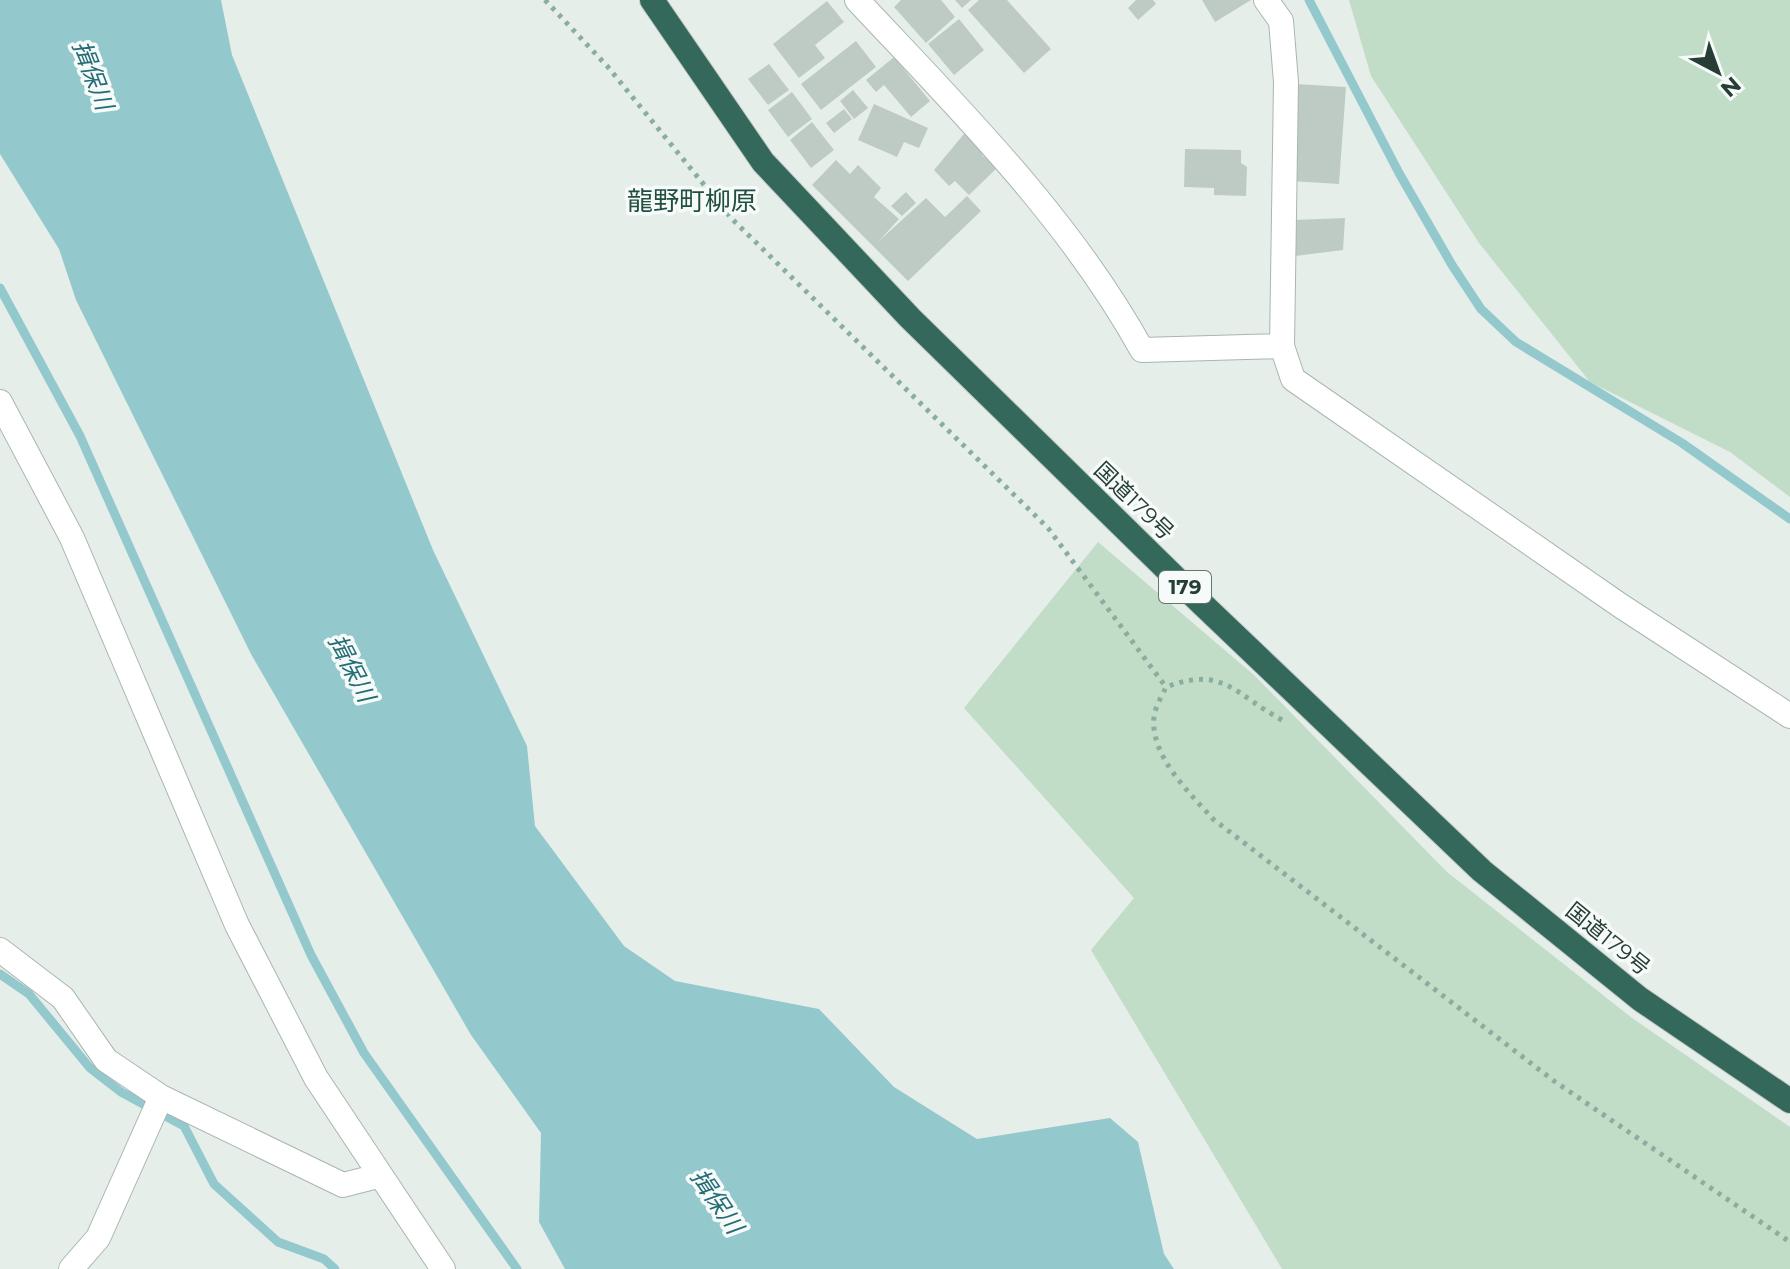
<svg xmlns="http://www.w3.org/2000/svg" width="1790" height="1269" font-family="Montserrat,'Noto Sans JP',sans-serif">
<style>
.green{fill:#c1dcc7}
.water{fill:#93c8cd}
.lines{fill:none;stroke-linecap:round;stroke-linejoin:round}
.stream{stroke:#93c8cd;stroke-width:9}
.building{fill:#becbc5}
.street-casing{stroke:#a9b6b0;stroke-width:26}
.highway-casing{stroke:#c2c9c7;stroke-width:26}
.path{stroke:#89aea1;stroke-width:5;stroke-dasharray:4 6;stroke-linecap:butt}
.street{stroke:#fff;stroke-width:24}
.highway{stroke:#34685b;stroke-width:24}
.labels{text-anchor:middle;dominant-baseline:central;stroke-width:7;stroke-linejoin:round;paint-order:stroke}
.shield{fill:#f6faf8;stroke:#647670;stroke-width:2}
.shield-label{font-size:20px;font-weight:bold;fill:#263e36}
.street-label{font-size:22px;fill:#263e36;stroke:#f6faf8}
.water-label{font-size:24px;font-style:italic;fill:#246d76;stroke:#f6faf8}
.quarter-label{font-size:26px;fill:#234f42;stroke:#f6faf8}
</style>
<rect width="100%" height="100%" fill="#e6eeea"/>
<path class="green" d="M1349 0H1790V497L1730 452 1590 382 1479 243 1371 76Z
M1098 542 1254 675 1447 872 1632 1018 1790 1127V1269H1282L1091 950 1134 898 964 708Z"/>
<path class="water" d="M0 0H221L232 55 433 550 527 746 535 826 624 946 675 981 819 1009 894 1087 977 1139 1110 1118 1138 1142 1164 1254 1174 1269H565L539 1222 541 1133 471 1035 251 654 76 300 59 249 0 154Z"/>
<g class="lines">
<path class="stream" d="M1309 0 1399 173 1452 265 1481 309 1516 342 1682 443 1790 519
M0 288 80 436 311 955 364 1053 517 1269
M0 974 29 994 90 1068 121 1092 184 1126 214 1184 278 1242 324 1259 335 1269"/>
</g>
<path class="building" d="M901 0H941L955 17 926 43 894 7Z
M955 0H971L962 8Z
M979 0H1007L1051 49 1024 73 968 10Z
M1136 0H1153L1156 4 1138 20 1128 8Z
M1202 0H1251L1215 22Z
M827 1 844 22 815 45 825 58 799 78 773 44Z
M959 19 984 50 954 75 928 44Z
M856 41 876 67 821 110 801 84Z
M894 57 930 101 911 117 884 85 876 92 866 80Z
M769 64 789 90 768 105 748 79Z
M1296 84 1346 87 1339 184 1290 181Z
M853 90 868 108 854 119 840 101Z
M792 92 812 119 788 137 768 110Z
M874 104 928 128 919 148 904 142 897 157 858 140Z
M844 109 852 119 834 133 826 123Z
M812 122 834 150 811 168 790 140Z
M968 129 989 148 982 155 997 168 969 195 955 181 949 186 934 170Z
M1185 149 1241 150V163L1247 167 1246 196 1214 195V188L1184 187Z
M836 160 850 174 858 165 881 188 874 197 899 219 879 241 926 198 945 217 967 196 981 211 908 281 812 185Z
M906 192 916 203 902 216 891 206Z
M1345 218 1343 250 1295 256 1294 220Z"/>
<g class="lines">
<g class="street-casing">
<path id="street" d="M857 0C960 110 1069 218 1142 350L1282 346
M1266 0 1281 21 1286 82 1282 346 1293 379 1621 606 1790 716
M0 402 72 538 237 925 316 1078 443 1269
M0 950 63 998 106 1060 161 1097 343 1185 378 1176
M71 1269 98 1238 161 1097"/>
</g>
<g class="highway-casing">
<path id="highway" d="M652 0 763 162 910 318 1199 601 1482 871 1640 999 1790 1101"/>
</g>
<path class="path" d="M545 0 608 67 732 219 1048 528 1166 687
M1282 720C1235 695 1224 665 1166 687 1162 696 1155 707 1154 717 1150 756 1189 792 1213 819L1554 1081 1790 1242"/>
<use href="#street" class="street"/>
<use href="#highway" class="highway"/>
</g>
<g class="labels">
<rect class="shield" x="1159" y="571" width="52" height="32" rx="6"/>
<g class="shield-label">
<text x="1185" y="587">179</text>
</g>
<g class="street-label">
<text transform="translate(1134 501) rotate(44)">国道179号</text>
<text transform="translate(1608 939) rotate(39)">国道179号</text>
</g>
<g class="water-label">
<text transform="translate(93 75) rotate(69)">揖保川</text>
<text transform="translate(352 668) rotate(63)">揖保川</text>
<text transform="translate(717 1201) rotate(56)">揖保川</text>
</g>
<g class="quarter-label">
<text x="692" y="201">龍野町柳原</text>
</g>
</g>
<g transform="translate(1718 72) rotate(139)" stroke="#f6faf8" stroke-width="6" paint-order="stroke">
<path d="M0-6L14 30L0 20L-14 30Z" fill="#263e36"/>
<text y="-12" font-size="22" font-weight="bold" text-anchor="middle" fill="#263e36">N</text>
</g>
</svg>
